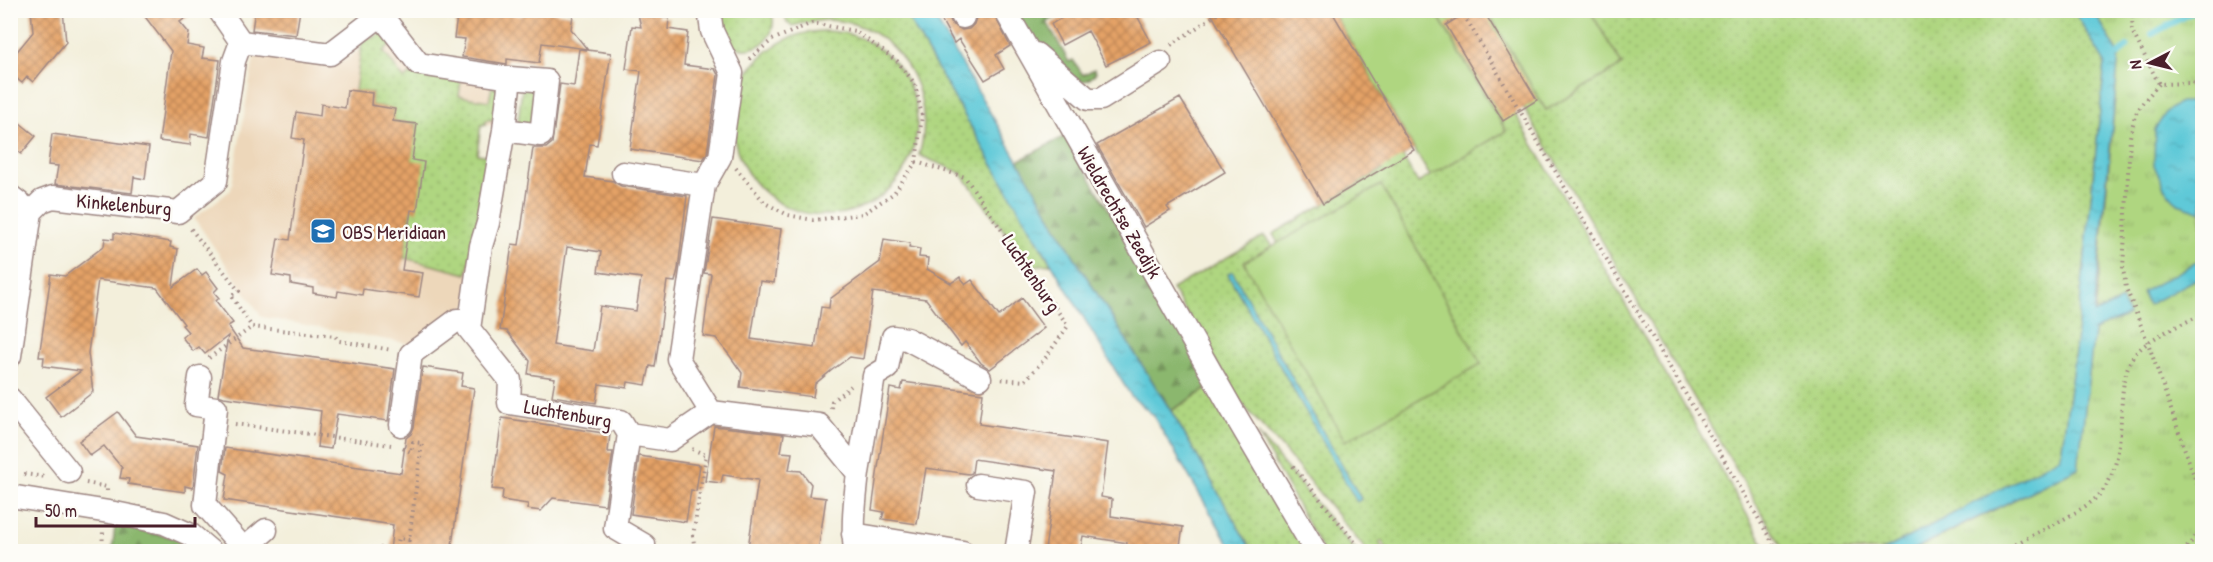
<svg xmlns="http://www.w3.org/2000/svg" width="2213" height="562" font-family="'Patrick Hand',sans-serif">
<style>
.built{fill:#edd7ba;fill-rule:evenodd}
.grass{fill:url(#grass-dots);stroke:#7c7a56;stroke-width:1.5;fill-rule:evenodd}
.forest{fill:url(#forest-firs);stroke:#6a6b4c;stroke-width:1.5}
.park{fill:url(#park-tufts);stroke:#7c7a56;stroke-width:1.5}
.garden{fill:#afd680;stroke:#7c7a56;stroke-width:1.5}
.water{fill:url(#water-ripples);stroke:#547482;stroke-width:1.5}
.lines{fill:none;stroke-linecap:round;stroke-linejoin:round}
.stream{stroke:#5ec9d8;stroke-width:6}
.building{fill:url(#building-cross-hatch);fill-rule:evenodd}
.minor-casing{stroke:#9e8783;stroke-width:25}
.path{stroke:#9e8783;stroke-width:4;stroke-dasharray:1.5 4.5;stroke-linecap:butt}
.minor{stroke:#fff;stroke-width:22}
.labels{text-anchor:middle;dominant-baseline:central;stroke-width:5;stroke-linejoin:round;paint-order:stroke}
.street-label{font-size:20px;fill:#4a1f2b;stroke:#fdfcf7}
.poi-label{font-size:20px;fill:#4a1f2b;stroke:#fdfcf7;text-anchor:start}
</style>
<defs>
<pattern id="grass-dots" width="8" height="8" patternUnits="userSpaceOnUse" patternTransform="scale(1.5)"><rect width="8" height="8" fill="#afd680"/><path d="M2 2h.1M6 6h.1" fill="none" stroke="#98b76f" stroke-width="1.8" stroke-linecap="round"/></pattern>
<pattern id="forest-firs" width="22" height="20" patternUnits="userSpaceOnUse" patternTransform="scale(1.5)"><rect width="22" height="20" fill="#8bb76e"/><path d="M5 1l3.5 6h-7zM16 11l3.5 6h-7z" fill="#74945b"/></pattern>
<pattern id="park-tufts" width="24" height="20" patternUnits="userSpaceOnUse" patternTransform="scale(1.5)"><rect width="24" height="20" fill="#afd680"/><path d="M3 7l-1-3M5 7V3M7 7l1-3M15 17l-1-3M17 17v-4M19 17l1-3" fill="none" stroke="#98b76f"/></pattern>
<pattern id="water-ripples" width="26" height="14" patternUnits="userSpaceOnUse" patternTransform="scale(1.5)"><rect width="26" height="14" fill="#5ec9d8"/><path d="M2 4q2-2 4 0t4 0M15 11q2-2 4 0t4 0" fill="none" stroke="#53acba"/></pattern>
<pattern id="building-cross-hatch" width="8" height="8" patternUnits="userSpaceOnUse" patternTransform="scale(1.5)"><rect width="8" height="8" fill="#e4a266"/><path d="M0 0l8 8M0 8l8-8" fill="none" stroke="#bb8354"/></pattern>
</defs>
<rect width="100%" height="100%" fill="#fdfcf7"/>
<filter id="ink" filterUnits="userSpaceOnUse"><feTurbulence type="fractalNoise" baseFrequency=".0167" numOctaves="2"/><feDisplacementMap in="SourceGraphic" scale="12" xChannelSelector="R" yChannelSelector="G"/><feConvolveMatrix kernelMatrix="1 2 1 2 8 2 1 2 1" color-interpolation-filters="sRGB"/></filter>
<filter id="wash" filterUnits="userSpaceOnUse"><feTurbulence type="fractalNoise" baseFrequency=".008" numOctaves="4" result="noise"/><feDisplacementMap in="SourceGraphic" scale="24" xChannelSelector="R" yChannelSelector="G"/><feGaussianBlur stdDeviation="1.35" result="paint"/><feColorMatrix in="noise" values="0 0 0 0 0 0 0 0 0 0 0 0 0 0 0 0 0 1.4 0 .05"/><feComposite in="paint" operator="in"/></filter>
<g filter="url(#wash)">
<rect width="100%" height="100%" fill="#f3efdb"/>
<path class="built" d="M389 28 418 70 507 84 468 304 410 344 262 317 194 218 231 190 255 52 344 61ZM481 124 495 126 491 156 477 154Z"/>
<path class="grass" d="M789 10 904 11 1051 264 1030 266 961 173 919 155C938 93 897 21 828 20 816 20 804 23 792 26L787 23 785 16Z
M721 11H771C784 43 737 66 724 33 721 25 719 20 721 11Z
M1435 11H1456L1768 551 1388 552 1382 541 1379 542 1384 551H1367L1283 449 1240 402 1172 289 1264 236 1272 246 1245 262 1481 364 1381 185 1278 243 1273 234 1382 170 1305 36 1399 150 1418 183 1506 131ZM1232 272 1361 499 1357 501 1228 274Z
M1467 11H1487L1546 110 1622 65 1590 11H2074L2105 62 2076 344 2062 448 2059 459 1882 551H1784Z
M733 123a92 92 0 1 1 184 0a92 92 0 1 1-184 0Z
M386 32 394 43 383 51 404 79 414 72 461 81 459 96 489 101 492 86 503 89 499 120H486L485 125H481L477 154 491 156 490 172 483 178 480 211 467 274 404 258 411 210V160L417 124 393 121 394 109 371 105 372 93 355 91 362 42Z
M522 88 538 90 533 126 518 123Z
M1213 385 1310 551H1252L1171 411Z
M1258 434 1356 551H1323Z"/>
<path class="forest" d="M1011 11H1069L1047 22 1069 62 1073 60 1083 75 1094 69 1096 72C1091 80 1086 81 1078 82L1042 50Z
M1065 136 1213 385 1171 411 1079 265 1018 161Z
M115 526 178 538 204 552H112Z"/>
<path class="park" d="M2094 11H2202V551L1910 552 2078 468 2094 330 2119 54Z"/>
<path class="garden" d="M1332 11H1435L1506 131 1430 176Z
M1487 11H1590L1622 65 1546 110Z
M1381 185 1481 364 1345 441 1244 262Z"/>
<path class="water" d="M904 11H931L1079 265 1171 411 1252 551H1233L1153 415 1131 396 1115 370 1014 201Z
M2074 11H2094L2119 54 2094 314 2122 300 2128 315 2094 330 2078 468 1910 551H1882L2059 458 2062 448 2076 344 2105 63Z
M2180 102H2202V212L2178 204 2164 188 2154 165 2155 129 2167 111Z
M2202 259V276L2148 305 2142 292Z
M1232 271 1361 499 1357 502 1228 274Z"/>
<g class="lines">
<path class="stream" d="M2152 34 2196 10
M2119 54 2127 47"/>
</g>
<g id="blocks">
<path class="building" d="M31 10H63L66 42 33 82 27 77 22 83 10 73V60L33 32Z
M140 10H197L180 22 189 33 187 45 204 48 202 58 220 60 209 137 191 134 190 145 159 141 171 51Z
M255 10H300L296 35 252 30Z
M458 10H487L522 16 523 10H539L573 15 571 29 587 49 542 43 539 63 507 59V64L462 57 465 39 454 38Z
M637 10H657L658 17 669 18 668 29 688 32 684 65 715 69 718 75 707 153 703 160 630 149 641 71 626 69 632 26 641 27Z
M936 10H946L952 24 962 30 969 29 974 24 976 18 975 10H992L1010 46 996 55 1004 69 985 80 959 39 954 43Z
M1075 10H1134L1151 42 1106 65 1088 31 1062 45 1051 24Z
M1209 10H1331L1414 150 1323 204Z
M1470 10H1483L1537 100 1503 121 1446 25Z
M579 49 611 53 597 145 590 144 585 177 613 181 621 186 687 196 678 269 675 282 667 281 655 367 650 366 646 385 628 382 627 388 599 384 596 403 552 396 555 378 528 374 530 361 507 331 500 330 512 244 519 245 533 148H546L552 143 560 84 574 86ZM567 247 601 252 598 272 641 278 636 311 600 306 593 351 553 345Z
M347 90 372 93 371 105 395 109 393 121 417 124 412 160 424 162 417 211 411 210 402 270 423 273 419 297 363 289 362 295 338 291 337 297 313 293V288L291 284V278L272 275 278 238 290 240 304 140 292 138 296 112 320 116 321 104 345 108Z
M1180 98 1225 172 1167 207 1170 211 1144 227 1097 145Z
M10 115 36 136 21 154 10 146Z
M52 134 149 147 145 179 134 177 132 193 55 184 58 166 48 165Z
M713 219 781 229 774 283 760 281 751 339 815 348 821 307 829 308 830 299 880 262 884 239 910 243 909 247 920 249 919 257 928 258 927 269 951 283 960 277 966 284 972 280 999 316 1022 298 1044 328 990 369 981 363 965 342 961 346 926 299 873 292 863 359 850 357 832 370 815 384 813 397 740 387 742 373 730 356 716 338 703 336 711 274 704 273Z
M114 233 171 242 170 247 178 249 173 287 197 269 202 275 206 272 218 288 214 292 219 298 216 301 233 323 228 326 243 348 395 369 388 421 337 414 331 449 317 447 321 411 224 397 218 395 228 336 205 354 199 347 193 351 182 337 188 332 182 325 184 324 157 288 98 280 88 353 93 392 61 417 46 397 81 371 43 366 44 357H39L51 274 65 276 104 246 105 238 114 239Z
M423 367 463 373 461 386 474 388 451 552 390 550 393 525 224 500 228 474 222 471 225 448 401 473 406 438 411 434 414 427Z
M903 382 983 393 979 424 1108 443 1101 497 1112 499 1111 516 1183 527 1179 552H1126L1127 543 1083 536 1080 552H1049L1045 550 1056 471 974 459 972 473 969 474 926 468 917 524 882 519 884 512 872 510 876 481 890 388 901 390Z
M118 412 136 436 198 445 193 488 185 486V492L128 484 129 479 120 478 122 468 104 446 90 456 79 441Z
M502 418 610 434 608 452H613L605 505 553 498 541 511 527 509 528 504 502 500 503 490 492 489Z
M714 426 784 434 781 452 792 453 789 470 801 471 811 484 809 496 826 498 818 552H774L748 548 758 480 723 475 721 483 705 481Z
M639 456 700 465 696 491 691 490 686 522 631 514Z"/>
</g>
</g>
<g filter="url(#ink)">
<use href="#blocks" fill-opacity="0" stroke="#9e8783" stroke-width="1.5"/>
<g class="lines">
<g class="minor-casing">
<path id="minor" d="M382 10 381 15 419 64 510 78 504 130 488 223 481 246 469 329 510 380 509 403 621 421 629 434 670 440 711 412 819 425 858 473C855 499 852 525 855 552
M709 10 712 31 732 73 720 157 704 185 678 359 711 412
M959 10 963 17
M1005 10 1234 413 1316 552
M241 42 330 54 381 15
M1036 54 1088 99H1101L1160 62
M504 130 541 135 547 81 510 78
M623 173 704 185
M10 196 31 212 42 201 53 197 178 212 216 181 234 61 241 42 219 10
M10 356 31 212
M200 377 196 405 216 408 205 505 244 549 241 552
M10 399 69 472
M401 425 411 354 457 320H470
M629 434 615 528 644 545 643 552
M858 473 874 376 887 368 893 337 907 339 980 378
M978 485 1026 492 1016 552
M10 496 115 513 164 523 191 535 211 552
M853 534 963 552
M244 549 266 530"/>
</g>
<path class="path" d="M1461 10 1778 552
M2133 10 2132 31 2159 84 2192 83 2202 86
M1171 45 1223 10
M2159 84 2144 101 2135 115 2130 137 2123 269 2126 288 2148 343 2202 499
M916 162 965 177 1068 326 1046 357 1025 381 998 379
M736 168 765 203 788 215 813 220 863 214 894 193 916 162 922 116 915 84 897 61 855 31 812 23 772 40 749 59
M191 229 239 291 231 295 252 327 335 336 339 341 392 350
M209 358 252 327
M831 408 832 401 851 386
M235 424 391 445
M692 449 706 455 693 536 695 552
M1293 466 1363 552
M24 474 46 477
M86 483 107 487V491
M380 548H397L399 538 409 540 422 443 413 442 411 452 400 447
M102 552 103 531
M347 552 380 548V552
M2000 552C2025 538 2083 513 2100 494 2135 455 2108 380 2138 351 2155 334 2182 325 2202 314
M2183 552 2202 529"/>
<use href="#minor" class="minor"/>
</g>
</g>
<defs>
<g id="school-square" transform="scale(1.35)"><rect x="-9" y="-9" width="18" height="18" rx="4" fill="#1f6fb2" stroke="#fdfcf7"/><path d="M0-5L7-2L0 1L-7-2ZM-4 1L0 2.5L4 1V4Q0 6-4 4Z" fill="#fff"/></g>
</defs>
<g fill-rule="evenodd">
<use href="#school-square" x="323" y="231"/>
</g>
<g class="labels">
<g class="street-label">
<text transform="translate(124 204) rotate(5)">Kinkelenburg</text>
<text transform="translate(1120 212) rotate(60)">Wieldrechtse Zeedijk</text>
<text transform="translate(1032 273) rotate(56)">Luchtenburg</text>
<text transform="translate(568 413) rotate(10)">Luchtenburg</text>
</g>
<g class="poi-label">
<text x="342" y="231">OBS Meridiaan</text>
</g>
</g>
<rect width="2213" height="562" fill="none" stroke="#fdfcf7" stroke-width="36"/>
<g transform="translate(2150 63) rotate(263)" stroke="#fdfcf7" stroke-width="4.5" paint-order="stroke">
<path d="M0-4.5L10 22L0 15L-10 22Z" fill="#4a1f2b"/>
<text y="-9" font-size="16" font-weight="bold" text-anchor="middle" fill="#4a1f2b">N</text>
</g>
<path d="M36 517v9h159v-9" fill="none" stroke="#4a1f2b" stroke-width="3"/>
<text x="45" y="517" font-size="18" fill="#4a1f2b" stroke="#fdfcf7" stroke-width="4.5" paint-order="stroke">50 m</text>
</svg>
